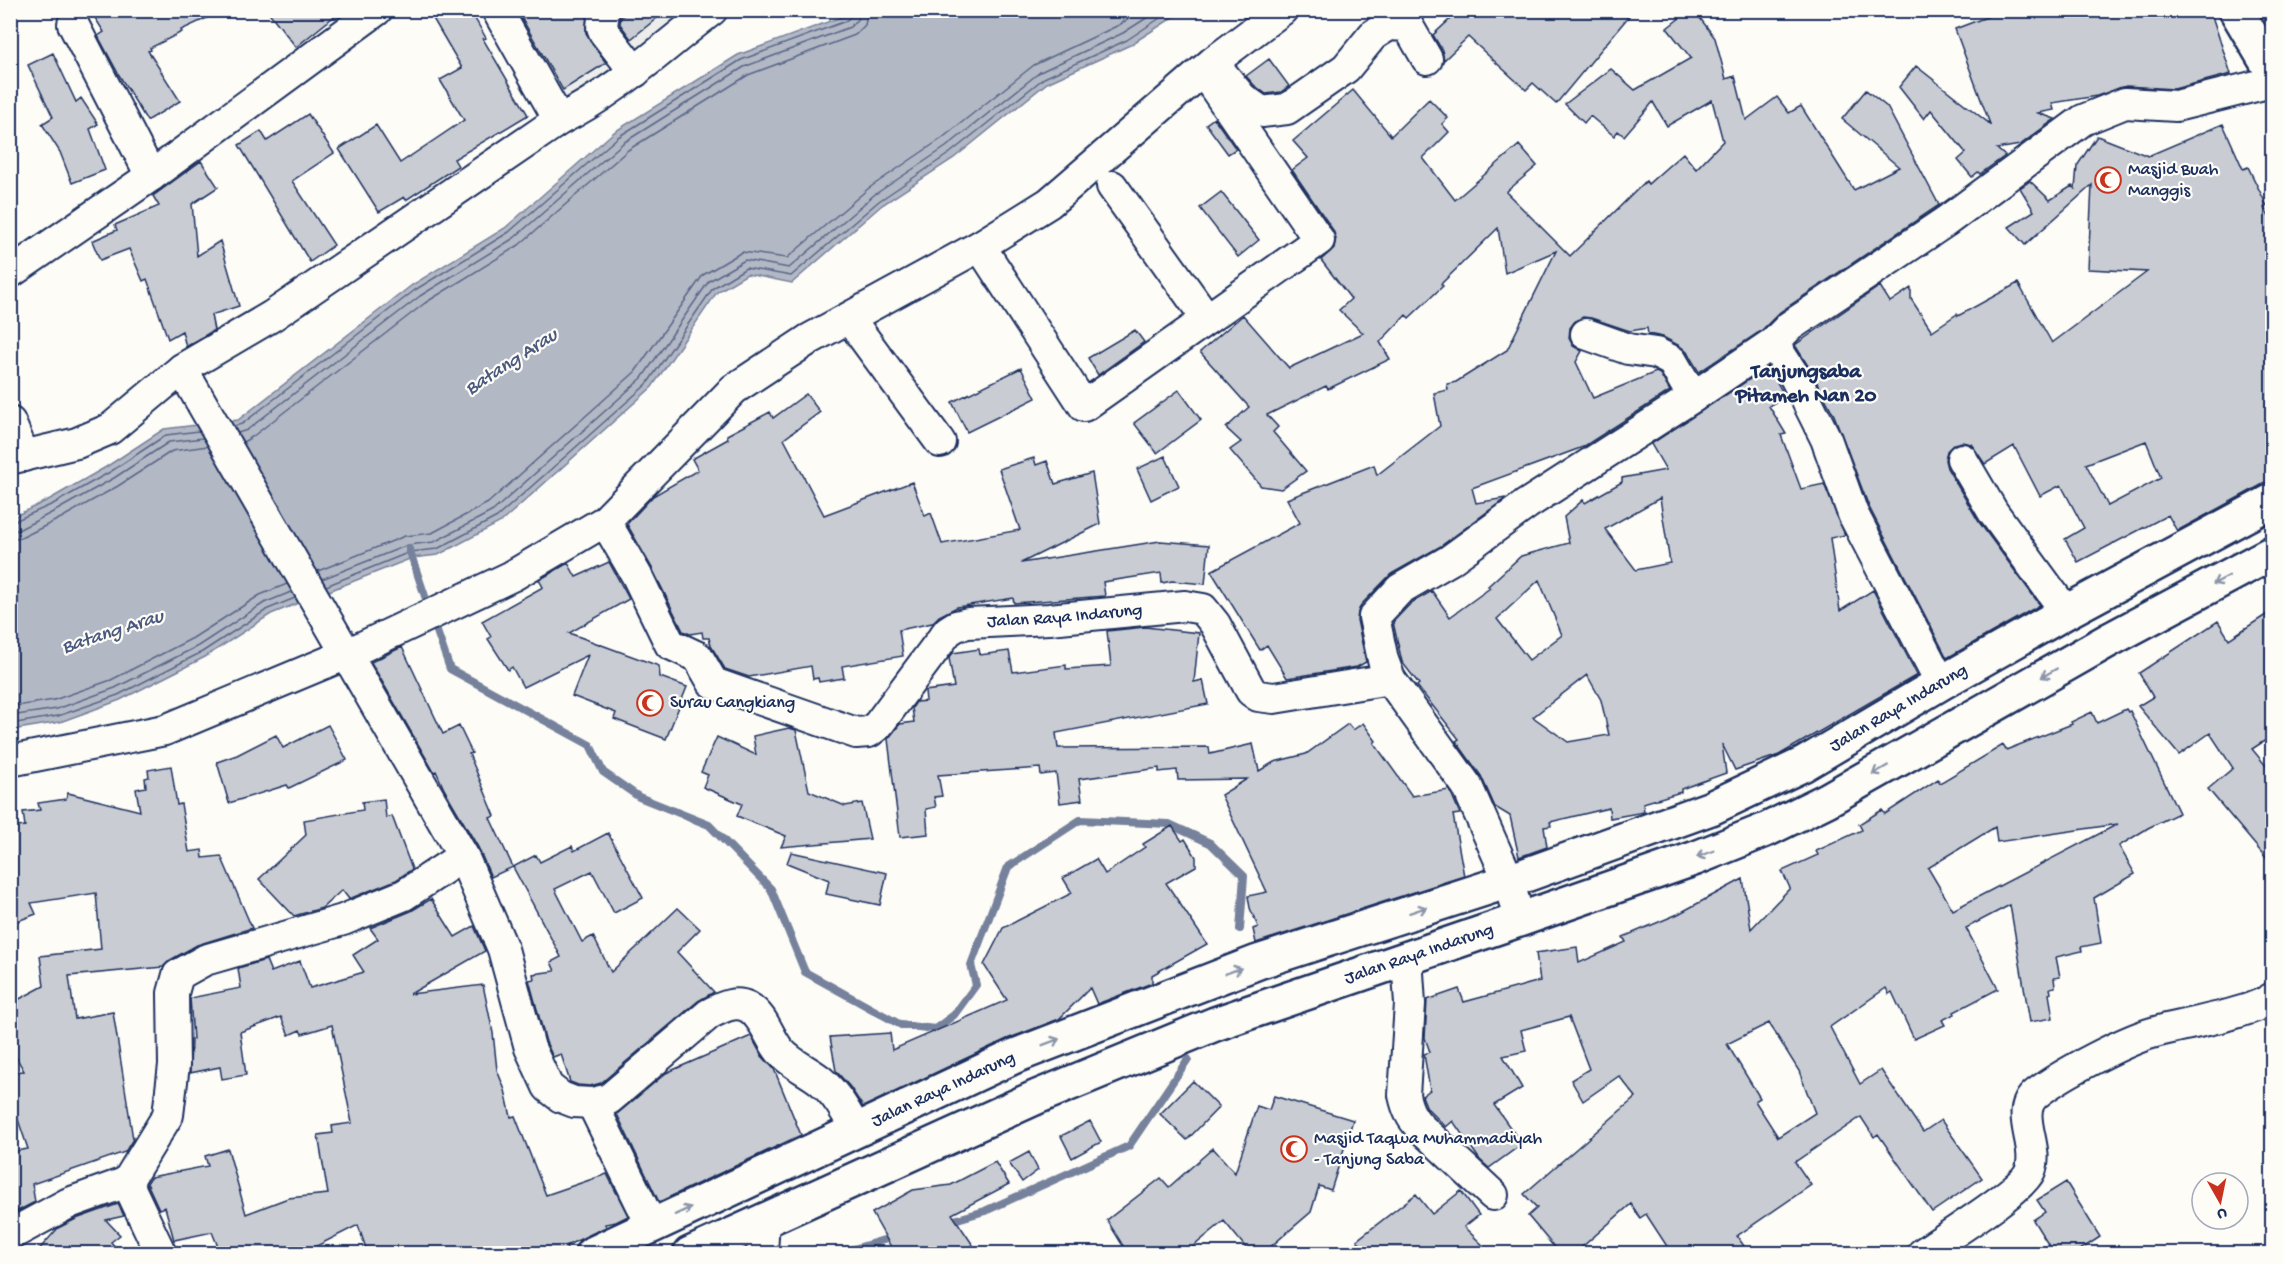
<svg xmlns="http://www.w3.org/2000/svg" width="2283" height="1264" font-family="'Gochi Hand',sans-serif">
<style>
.built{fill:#edeeec}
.water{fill:#b3b8c5;stroke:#76819c;stroke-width:1.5}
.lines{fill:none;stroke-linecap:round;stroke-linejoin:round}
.shore{stroke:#586687;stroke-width:1.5}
.stream{stroke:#76819c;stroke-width:8}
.building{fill:#c9ccd3;stroke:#1b2f5e;stroke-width:1.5;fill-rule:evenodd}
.minor-casing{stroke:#1b2f5e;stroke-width:34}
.highway-casing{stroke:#1b2f5e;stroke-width:38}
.minor{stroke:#fdfcf7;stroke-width:30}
.highway{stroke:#fdfcf7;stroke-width:33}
.oneway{stroke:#8c96aa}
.labels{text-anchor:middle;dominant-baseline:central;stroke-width:4.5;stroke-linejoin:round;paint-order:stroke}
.poi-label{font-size:18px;fill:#1b2f5e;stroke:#fdfcf7;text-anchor:start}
.street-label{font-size:18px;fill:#1b2f5e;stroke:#fdfcf7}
.water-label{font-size:20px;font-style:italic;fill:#49587d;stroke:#fdfcf7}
.quarter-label{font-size:21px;font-weight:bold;fill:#1b2f5e;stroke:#fdfcf7}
</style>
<rect width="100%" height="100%" fill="#fdfcf7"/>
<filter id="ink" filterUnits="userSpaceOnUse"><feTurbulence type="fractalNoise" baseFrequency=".0167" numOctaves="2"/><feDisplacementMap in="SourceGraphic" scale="12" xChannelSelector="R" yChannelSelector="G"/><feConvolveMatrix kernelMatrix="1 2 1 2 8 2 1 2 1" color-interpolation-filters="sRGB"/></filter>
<g filter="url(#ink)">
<path class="built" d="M509 11H693L567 109Z"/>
<path class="water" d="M847 11H1183L1130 45 1047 83 954 158 882 205 792 283 747 274 717 292 652 387 501 522 438 555 412 558 271 614 205 657 120 700 60 722 11 730V518L50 499 106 467 164 429 238 420 412 285 505 228 614 132 738 55 844 16Z"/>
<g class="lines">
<path class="shore" d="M234 426 242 424 415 290 509 232 618 137 741 60 846 21 851 16 852 10
M238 433 247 430 420 296 514 238 623 143 744 67 850 27 858 19 859 10
M243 442 252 437 425 303 519 245 628 150 748 75 855 35 865 25 868 10
M10 523 53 504 110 472 166 435 199 431
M10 531 18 530 57 510 114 478 169 442 203 438
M10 540 21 538 61 518 118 486 172 451 208 446
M318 571 405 536 432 533 488 503 635 372 703 275 742 252 787 258 869 188 941 139 1034 65 1119 25 1142 10
M322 579 408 545 434 542 493 511 642 378 709 281 745 260 789 268 874 195 946 147 1040 72 1123 33 1159 10
M326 586 410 552 437 549 497 517 647 384 713 288 746 268 791 276 879 201 950 153 1044 78 1127 40 1172 10
M10 707 54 700 111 680 193 638 260 595 287 584
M10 716 57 709 115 688 198 646 264 603 291 592
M10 724 58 716 118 695 202 652 268 609 295 598"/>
<path class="stream" d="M409 549 429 608
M433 620 450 669 590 745 603 772 639 797 709 825 771 889 805 972 901 1025 935 1029 954 1015 976 985 971 965 1008 867 1080 820 1169 824 1210 843 1244 876 1240 929
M947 1222 985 1211 1129 1146 1188 1059
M837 1254 897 1236"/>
</g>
<path class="building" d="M90 10H224L181 30 182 32 150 48 151 50 148 51 180 101 147 121 119 75 98 36 104 32Z
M267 10H342L296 47Z
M428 10H470L486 38 483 39 528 115 454 159 458 166 406 200 404 197 379 212 339 149 376 125 400 163 464 120 440 80 462 68Z
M532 10H587L586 33 606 63 563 90 521 17Z
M629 10H667L631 39 620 24 621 17Z
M1460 10H1634L1556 104 1533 83 1526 90 1468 37 1444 60 1442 50 1433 35Z
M1690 10H1694L1715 38 1726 79 1735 76 1746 120 1777 97 1789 113 1801 106 1854 190 1899 167 1842 119 1866 90 1887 107 1939 205 1780 312 1762 330 1699 372 1687 352 1680 346 1663 337 1648 334 1647 328 1630 331 1591 318 1583 317 1575 321 1570 328 1569 338 1573 346 1582 351 1576 362 1593 398 1656 372 1660 374 1670 391 1583 447 1472 488 1476 503 1506 498 1441 546 1391 574 1361 605 1358 612 1357 620 1366 662 1357 667 1287 678 1267 645 1260 650 1211 571 1300 523 1287 499 1374 465 1377 475 1440 426 1434 393 1448 390 1447 384 1456 382 1507 350 1556 251 1505 273 1498 228 1441 284 1443 286 1409 318 1406 315 1380 342 1390 359 1328 389 1326 386 1267 415 1278 427 1273 432 1306 471 1281 489 1261 486 1230 450 1241 442 1226 428 1249 407 1200 352 1243 315 1289 368 1363 333 1339 310 1351 299 1321 260 1334 248 1336 238 1333 230 1292 170 1308 158 1293 141 1353 90 1391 136 1429 99 1448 118 1442 124 1449 132 1423 158 1455 200 1519 145 1537 166 1506 192 1570 256 1646 181 1648 184 1683 153 1696 169 1723 141 1712 100 1667 126 1653 102 1624 136 1618 131 1614 136 1590 116 1584 123 1565 104 1611 69 1635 90 1691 58 1667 28Z
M2005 10H2210L2231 74 2174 89 2126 86 2097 96 2052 103 2054 110 2038 113 2055 119 2020 145 1997 149 2005 156 1980 174 1978 172 1972 177 1958 160 1966 153 1931 110 1924 119 1899 87 1916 66 1990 124 1955 29Z
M53 53 76 102 81 98 98 124 90 129 105 170 72 183 60 152 42 124 53 117 28 65Z
M1269 59 1289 86 1281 92 1266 94 1254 85 1246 76Z
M308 114 334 153 292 181 334 245 310 262 239 145 261 131 267 141Z
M1214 118 1236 149 1228 154 1206 124Z
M2223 124 2243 169 2248 167 2267 206 2264 208 2272 222V482L2263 484 2177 531 2168 515 2078 562 2065 539 2084 528 2061 485 2040 496 2014 446 1985 464 1971 444 1962 442 1954 444 1947 451 1945 460 1947 468 1979 522 2040 605 1947 658 1869 507 1834 415 1810 369 1795 345 1880 286 1890 302 1911 288V299L1932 331 1957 314 1958 316 2018 283 2052 343 2147 272 2088 269 2092 185 2025 245 2009 227 2034 211 2020 188 2030 181 2050 200 2072 186 2075 189 2077 166 2097 136 2148 156ZM2146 441 2161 478 2108 506 2086 464Z
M201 161 218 187 192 204 197 256 220 241 239 306 211 315 214 330 186 347 182 331 168 339 147 279 143 281 129 249 100 260 92 241 117 230 115 225 159 206 153 196Z
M1221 192 1259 240 1238 257 1200 208Z
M1135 330 1144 342 1098 375 1088 358Z
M1768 367 1785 396 1769 406 1786 434 1781 435 1801 489 1824 484 1845 535 1830 538 1840 611 1873 590 1917 675 1779 755 1735 770 1722 744 1726 773 1681 789V792L1643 803 1644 812 1610 818 1609 808 1550 822 1551 826 1544 827 1547 847 1519 857 1510 816 1495 807 1481 776 1456 741 1459 739 1417 686 1419 684 1402 662 1393 622 1411 603 1432 591 1450 617 1490 588 1488 586 1521 556 1569 543 1564 517 1583 500 1585 503 1622 482V478L1666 470 1651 444ZM1660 498 1670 563 1636 570 1605 529ZM1539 580 1562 635 1529 660 1497 619ZM1587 675 1601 700 1609 735 1568 742 1533 717Z
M1021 368 1036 398 967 432 952 402Z
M1179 390 1201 420 1157 453 1134 423Z
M806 394 820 412 784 439 824 515 912 482 925 516 931 513 942 544 1020 530 999 469 1034 458 1036 465 1047 461 1055 484 1092 473 1100 524 1021 563 1160 541 1209 545 1205 584 1172 581 1162 583 1161 573 1103 582 1105 596 1014 603 1013 598 957 607 939 616 932 623 899 630 903 656 842 666 844 678 819 682 818 678 813 679 811 666 749 677 725 669 711 646 709 638H703L702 632 690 634 683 631 652 568 627 524 653 496 698 470 692 459 728 439 727 435 770 412 773 418Z
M1165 456 1179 486 1151 500 1137 469Z
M609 562 629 599 569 633 659 666 660 677 687 687 666 739 614 719 616 713 572 696 588 655 523 687 512 667 508 670 488 639 491 637 482 621 543 587 539 580 568 563 576 577Z
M2272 611V736L2252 749 2272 773V865L2208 789 2233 768 2210 733 2179 755 2138 706 2153 697 2139 673 2218 621 2229 639Z
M1145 627 1199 633 1194 682 1203 680 1208 704 1056 733 1058 748 1209 747 1210 754 1253 744 1259 771 1274 762 1306 754 1348 724 1353 730 1363 723 1376 741 1374 743 1412 796 1449 790 1452 795 1460 814 1453 815 1464 876 1256 943 1253 929 1258 927 1250 908 1248 896 1267 892 1221 795 1247 779 1178 780 1177 770 1159 772V768L1079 779 1082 800 1060 803 1056 773 1041 775 1040 768 938 775 942 796 934 797 936 807 926 809 928 834 900 837 888 739 900 724 914 722 912 708 916 702 926 701 925 691 954 687 949 658 953 653 979 649 980 655 1009 651 1013 672 1066 665V669L1111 666 1107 631Z
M402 647 443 734 459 726 472 753 469 754 495 816 490 818 513 867 491 877 478 847 444 789 436 771 434 772 371 662Z
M2126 709 2128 712 2130 711 2179 813 2148 828 2119 846 2135 874 2094 898 2101 943 2081 947 2082 951 2056 957 2060 977 2054 978 2055 987 2050 988 2051 993 2049 994 2053 1018 2030 1022 2010 905 1966 928 1998 989 1954 1012 1955 1014 1942 1020 1945 1025 1914 1039 1892 992 1889 994 1886 988 1830 1027 1860 1084 1881 1070 1923 1132 1941 1120 1982 1178 1932 1212 1878 1134 1874 1137 1861 1117 1795 1162 1811 1185 1737 1236 1744 1246 1732 1254H1672L1646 1214 1640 1218 1631 1204 1574 1254H1560L1528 1216 1537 1208 1524 1194 1636 1097 1619 1076 1583 1101 1571 1080 1589 1069 1569 1017 1521 1030 1526 1051 1503 1056 1522 1088 1494 1105 1522 1144 1489 1168 1480 1160 1453 1121 1446 1127 1427 1108 1422 1096 1430 1090 1424 1054 1430 1052 1425 1038 1427 1000 1459 989 1464 1002 1540 981 1536 953 1577 947 1579 963 1626 942 1623 937 1678 914 1743 879 1751 929 1790 888 1782 871 1818 855 1816 851 1862 830 1859 824 1882 810 1885 814 1938 779 1940 783 2003 745 2006 750 2072 724 2071 722 2092 712 2097 723ZM2118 824 1953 910 1928 868 1995 827 1997 842ZM1769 1023 1799 1071 1815 1113 1778 1137 1755 1101 1760 1098 1727 1044Z
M328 725 347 760 289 788 287 785 229 803 217 762 237 755 276 735 283 748Z
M789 728 796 730 809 791 845 806 862 803 870 839 781 847 786 836 737 816 742 804 703 787 708 775 701 772 717 737 756 755 753 736Z
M171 766 177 805 181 804 189 852 202 850 203 858 221 856 252 928 197 945 170 960 163 967 69 976 75 1019 113 1012 133 1139 125 1152 32 1184 35 1202 10 1215V1152L28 1149 10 1096V1072L24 1071 10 1046V1004L44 986 40 956 101 949 96 893 31 903 36 914 10 924V828L25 826 23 812 40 810 38 803 66 799 68 793 140 811 136 789 146 787 145 778 149 777 148 770Z
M384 799 386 818 392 816 412 869 396 880 349 899 342 890 322 908 294 916 259 879 306 835 304 820 363 810 362 802Z
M1172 826 1182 841 1185 839 1196 857V866L1166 883 1207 944 1152 975V983L1097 1004 1090 988 1059 1019 1007 1039 863 1107 850 1087 836 1071 830 1037 890 1033 892 1050 1007 1000 984 965 1003 928 1072 893 1063 878 1096 859 1105 874 1145 847 1143 844Z
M608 833 643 898 614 913 592 871 555 889 582 942 593 936 611 972 678 908 700 929 677 952 714 992 698 1001 601 1083 590 1086 578 1085 570 1082 561 1054 553 1057 546 1042 529 980 534 979 533 974 555 971 551 962 561 957 513 867 536 855 540 862 572 846 574 851Z
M791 852 887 873 880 905 826 894 829 880 787 863Z
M431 899 455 937 474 926 485 951 410 994 483 985 493 1033 497 1070 505 1090 511 1117 515 1116 546 1195 607 1174 628 1216 616 1222 605 1224 606 1227 566 1246 569 1254H513L512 1250 487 1254H368L358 1225 301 1254H221L212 1232 174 1240 165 1207 159 1209 147 1183 151 1177 208 1166 205 1156 228 1149 246 1214 288 1198 328 1194 318 1135 333 1133 332 1126 352 1123 332 1025 302 1034 300 1030 289 1035 281 1017 240 1032 246 1075 222 1079 220 1067 190 1073 191 1039H193L190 998 241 988 238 968 266 960 271 972 300 961 310 988 364 972 353 955 378 939 370 928 411 911Z
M751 1036 762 1056 774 1069 801 1135 659 1202 617 1114 666 1073Z
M1193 1081 1219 1107 1187 1140 1160 1114Z
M1274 1096 1353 1120 1331 1190 1319 1186 1311 1212 1262 1254H1251L1224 1221 1184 1254H1128L1107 1220 1161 1178 1169 1187 1213 1148 1235 1173 1257 1106 1269 1110Z
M1090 1121 1101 1142 1072 1158 1061 1136Z
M1029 1152 1038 1170 1022 1182 1009 1163Z
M995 1162 1009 1184 952 1214 979 1254H895L872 1213 913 1190 951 1185Z
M2066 1182 2100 1237 2074 1254H2054L2033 1220 2045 1212 2037 1200Z
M1461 1191 1479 1215 1464 1227 1492 1254H1367L1357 1240 1416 1194 1432 1214Z
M118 1204 124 1216 106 1220 120 1235 111 1242 121 1254H35L58 1228 76 1219Z"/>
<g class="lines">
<g class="minor-casing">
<g id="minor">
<path d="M497 10 559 120"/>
<path d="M604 10 602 27 604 32 635 72"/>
<path d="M73 24 151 176"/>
<path d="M1224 76 1242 98 1262 112 1287 109 1346 68 1373 35 1389 25 1408 26 1427 59"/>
<path d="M1112 186 1207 319"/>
<path d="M980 246 1084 406 1319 240 1203 71"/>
<path d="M10 273 151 176 377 10"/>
<path d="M849 318 940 442"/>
<path d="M1586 334 1628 349 1656 353 1672 361 1693 397"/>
<path d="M1773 343 1795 377 1826 439 1853 514 1941 683"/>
<path d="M182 369 463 856 503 949 530 1048 548 1087 561 1097 574 1102 592 1103 609 1099 709 1014C721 1008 734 1000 748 1007 764 1016 769 1038 780 1051 791 1064 809 1071 821 1081 837 1095 846 1112 856 1130"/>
<path d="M10 422 24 456"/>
<path d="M10 459 77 443 110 429 182 369 272 316 559 120C616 92 662 48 712 10"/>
<path d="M1962 459 1993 512 2066 612"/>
<path id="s1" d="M605 521 637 576 670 644 698 657 713 683 856 733 869 732 878 725 948 631 956 626 968 623 1049 619 1185 606 1203 609 1215 624 1251 691 1258 696 1274 698 1390 679 1467 786 1509 881 1519 920"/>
<path d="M1390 679 1383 660 1374 617 1400 589 1450 560 1527 504 1693 397 1773 343 1790 326 1945 222 2083 120 2125 103 2176 106 2272 82"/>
<path d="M10 761 165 730 347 654 512 576 605 521 734 389 808 340 980 246 1049 203 1213 62 1282 10"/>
<path d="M1407 957 1410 1004 1404 1095C1407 1109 1411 1118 1421 1128L1493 1195"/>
<path d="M592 1103 652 1226"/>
<path d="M127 1182 161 1254"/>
<path d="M10 1235 69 1203 127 1182 168 1115 174 1065 173 993 178 975 205 960 343 920 404 895 463 856"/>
<path d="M762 1254 764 1219"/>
<path d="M1922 1254C1944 1238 2022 1191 2030 1171 2041 1147 2012 1112 2037 1093 2061 1074 2129 1038 2159 1031 2186 1024 2252 1013 2272 998"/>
</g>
</g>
<g class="highway-casing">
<g id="highway">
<path d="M2236 10 2272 71"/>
<path id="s2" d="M592 1254 1015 1056 1258 962 1509 881 1711 808 1804 764 1941 683 2066 612 2272 501"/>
<path id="s3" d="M690 1254 1037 1097 1215 1024 1519 920 1696 858 1768 829 1827 800 2109 640 2272 553"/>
</g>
</g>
<use href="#minor" class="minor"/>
<use href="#highway" class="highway"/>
</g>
<defs><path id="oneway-shaft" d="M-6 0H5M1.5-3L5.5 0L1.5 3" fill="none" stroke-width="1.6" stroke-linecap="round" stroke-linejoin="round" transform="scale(1.5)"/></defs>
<g class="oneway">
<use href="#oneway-shaft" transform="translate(2221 580) rotate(152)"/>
<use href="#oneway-shaft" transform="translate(2049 673) rotate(150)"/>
<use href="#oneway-shaft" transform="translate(1880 770) rotate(150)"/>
<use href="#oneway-shaft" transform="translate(1705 854) rotate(159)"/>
<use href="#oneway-shaft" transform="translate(1418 910) rotate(-18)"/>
<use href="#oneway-shaft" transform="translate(1233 971) rotate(-21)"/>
<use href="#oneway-shaft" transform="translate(1051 1042) rotate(-21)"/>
<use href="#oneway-shaft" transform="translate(683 1211) rotate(-25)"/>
</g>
</g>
<defs>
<g id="mosque-ring" transform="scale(1.35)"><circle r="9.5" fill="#fdfcf7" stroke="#c8321e" stroke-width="1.5"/><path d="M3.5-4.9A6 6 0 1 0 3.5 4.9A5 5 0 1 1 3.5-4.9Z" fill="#c8321e"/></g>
</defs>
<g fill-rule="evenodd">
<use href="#mosque-ring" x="2108" y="180"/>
<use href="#mosque-ring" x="650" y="703"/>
<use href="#mosque-ring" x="1294" y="1149"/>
</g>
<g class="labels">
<g class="poi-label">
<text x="2128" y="170">Masjid Buah<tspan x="2128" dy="21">Manggis</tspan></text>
<text x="670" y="703">Surau Cangkiang</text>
<text x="1314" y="1139">Masjid Taqwa Muhammadiyah<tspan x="1314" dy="21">- Tanjung Saba</tspan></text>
</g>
<g class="street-label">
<text stroke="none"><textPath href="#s1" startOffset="612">Jalan Raya Indarung</textPath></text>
<text stroke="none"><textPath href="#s2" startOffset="1419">Jalan Raya Indarung</textPath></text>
<text stroke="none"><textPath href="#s3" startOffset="789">Jalan Raya Indarung</textPath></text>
<text stroke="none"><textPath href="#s2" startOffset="388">Jalan Raya Indarung</textPath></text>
</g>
<g class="water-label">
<text transform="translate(512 363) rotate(-33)">Batang Arau</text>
<text transform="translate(113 633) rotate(-18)">Batang Arau</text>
</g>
<g class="quarter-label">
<text x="1806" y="373">Tanjungsaba<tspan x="1806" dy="24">Pitameh Nan 20</tspan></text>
</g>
</g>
<rect width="2283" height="1264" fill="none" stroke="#fdfcf7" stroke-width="36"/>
<rect x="18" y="18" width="2247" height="1228" fill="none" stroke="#1b2f5e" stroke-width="2" filter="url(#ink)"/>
<g transform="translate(2220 1201) rotate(171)"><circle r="28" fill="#fdfcf7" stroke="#a3aaba" stroke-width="1.5"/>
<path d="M0-4.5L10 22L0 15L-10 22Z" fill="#c8321e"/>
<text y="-9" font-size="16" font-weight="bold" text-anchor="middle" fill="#1b2f5e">U</text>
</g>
</svg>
